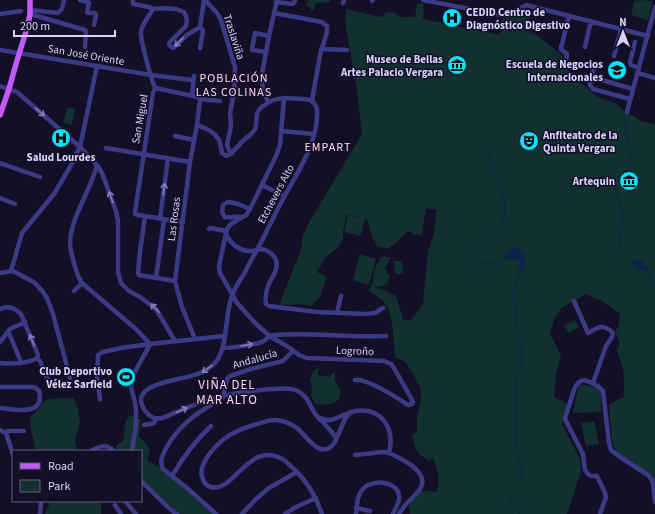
<svg xmlns="http://www.w3.org/2000/svg" width="655" height="514" font-family="'Source Sans 3',sans-serif">
<style>
.green{fill:#12302f}
.water{fill:#0c2248}
.lines{fill:none;stroke-linecap:round;stroke-linejoin:round}
.stream{stroke:#0c2248;stroke-width:1}
.minor{stroke:#3d3a85;stroke-width:4.5}
.major{stroke:#c25bff;stroke-width:5.5}
.oneway{stroke:#837fbc}
.labels{text-anchor:middle;dominant-baseline:central;stroke-width:3;stroke-linejoin:round;paint-order:stroke}
.poi-label{font-size:11px;font-weight:bold;fill:#d9d4ff;stroke:#130f26;text-anchor:end}
.street-label{font-size:11px;fill:#d9d4ff;stroke:#130f26}
.neighbourhood-label{font-size:12px;letter-spacing:1px;fill:#ffd6f0;stroke:#130f26}
.quarter-label{font-size:13px;letter-spacing:1px;fill:#ffd6f0;stroke:#130f26}
</style>
<rect width="100%" height="100%" fill="#130f26"/>
<path class="green" d="M308 0H330L331 2 317 3 315 5V9L311 11V7H307L306 4Z
M635 0 639 1 640 0 653 1 648 20 631 15Z
M417 3 424 4 423 19 500 35 503 18 511 17 522 11H531L527 29 537 35 562 55 563 62 566 66 581 83 598 97 616 103 622 109 643 122 655 124V482L654 480 616 453 612 441 609 404 624 397C623 390 624 387 624 380 624 370 621 361 617 351V349L620 344 616 334V330L619 325 620 314 602 301 586 294 561 308 554 320 550 334 561 355 555 379 556 381 554 397 567 404 562 424 580 459 581 471 567 514H410L409 505C418 491 419 489 436 492 441 481 438 467 432 457L430 461C427 459 424 458 421 455 415 452 414 442 412 436L417 432V417L421 401 420 387 406 362 396 358C392 342 395 319 386 305 383 299 375 295 369 291L373 281 374 270 381 257H391L385 269 390 277 387 284 375 288 384 290 396 296 403 319 411 321 423 304 428 250C434 238 436 223 436 210L426 208 422 235 416 234 414 236 410 231 405 233 397 242 387 249 377 246C372 237 369 229 367 219L347 214 343 231V238L339 247 326 257 317 272 327 277 320 297 312 306 300 304 279 305 301 250 303 235 307 226 362 134 356 85 345 23 346 9 381 17 383 16 387 12 395 13 399 17H415Z
M67 108 75 109 72 125 63 123Z
M348 215 365 219 361 236 344 232Z
M360 254 376 259 369 285 353 280Z
M394 261H402L403 274H395Z
M575 320 579 327 568 333 564 326Z
M319 367 318 375 329 377 335 372V381L341 391C341 392 339 398 339 398 334 406 323 405 315 404L311 395 312 385 310 381 313 371Z
M580 385H585L598 388 601 393V412L573 413 578 389Z
M66 398H73L78 409 79 417 80 423 75 440 77 451H36L31 430 30 418 39 408 44 401 51 399Z
M131 415 141 420 139 436 150 449 147 461C159 466 160 468 168 475 173 479 179 483 183 487 194 496 202 507 214 514H179L141 479V451H116V446L123 441 126 420Z
M594 421 599 444 586 446 581 423Z
M49 501H101V514H45L49 505Z"/>
<path class="water" d="M515 247C527 249 527 263 521 272H518C520 268 522 260 516 259 514 258 512 260 510 260L503 256C506 251 510 248 515 247Z
M634 259 644 262 649 270V273L647 274 645 271 636 268 633 263Z"/>
<g class="lines">
<path class="stream" d="M530 10 525 30C542 37 553 49 562 64 564 67 567 68 569 70 572 74 575 78 579 82 584 87 591 93 598 97 607 102 618 103 623 113 625 116 624 120 624 124 627 139 634 154 628 169 625 176 616 180 616 189 615 198 622 207 623 215 624 223 621 229 620 236 617 247 626 255 634 261
M488 146C489 153 489 161 492 168 500 186 508 197 504 218 502 226 496 233 490 239 486 243 477 248 477 255 477 258 478 259 479 261 489 266 496 261 506 258
M648 273 655 285
M520 514 517 507 511 501C511 493 514 487 521 483L522 472 515 442 517 393 516 376 522 361 521 345 518 334 516 319 514 293 515 284 520 272"/>
<path class="minor" d="M80 0 88 2 89 3 87 12 88 13H95L96 15 94 25
M133 0V4L149 7 153 9 163 8 176 9 184 12 186 16 187 21 186 26 169 43 170 46 173 48 187 35 200 27 204 0
M205 0 217 13 221 20 235 67V76L234 92 230 113 231 126 227 145 229 150 231 154
M423 0 501 15C511 14 517 10 526 5
M372 1 373 0
M276 2 293 4 294 3 295 0
M343 3 344 0
M526 5 648 36
M153 9C149 16 143 23 141 31 140 40 151 79 155 88L153 93 135 212V214L138 215 183 222
M30 10 58 13 62 9 64 0
M274 13 322 22 327 26V32L320 55 312 101
M0 14 21 11
M30 14 85 30 86 31 85 47
M200 27 202 29 203 31 200 48
M635 42 630 62 631 65 639 68
M585 47 591 21
M321 49 347 50
M0 50 151 75 192 80
M266 52 252 50V49L255 33 269 36
M614 56 621 29
M566 62 567 54 561 49V48L569 16
M594 66 590 85 593 89 630 99
M638 73 655 78
M602 80 633 89
M0 86 17 92 80 147 97 165 102 173 116 211 118 221V272L121 283 129 291 140 297 156 309 175 341
M155 88 198 97 200 99 220 101
M192 96 194 76
M284 98 280 145 276 156 250 209 246 215 231 224 227 229 219 266 220 273 237 303 257 325 271 337 287 346 299 355 307 358 384 361 391 364 394 368 411 398 413 402 412 404 408 405C398 398 366 378 355 380
M268 102 263 90 262 83V74L269 36 277 0
M627 112 655 7
M197 125C205 128 214 131 219 140 221 144 221 149 222 153L226 156C232 154 236 149 240 144 244 139 252 135 255 129 257 124 256 119 257 114 258 110 261 107 265 105 275 96 290 98 303 99 310 99 315 102 317 109 319 142 298 171 283 199 274 216 266 233 257 250 252 258 248 266 244 274 240 280 236 286 233 293 224 313 229 347 215 363 211 367 205 371 200 373 186 380 140 381 141 401 142 406 143 409 146 412 151 418 155 419 162 418 175 413 188 407 202 402 223 394 248 391 271 389 279 389 290 387 298 391 308 396 310 407 316 415 322 422 332 430 336 438
M281 131 314 134
M175 136 194 140
M106 148 190 162
M0 163 40 177
M97 165C91 190 71 217 70 242 70 249 72 256 74 263 76 271 78 277 82 283L137 330 150 344C144 358 132 371 131 387 133 395 136 404 136 412 137 425 134 438 132 451
M262 185 284 196
M0 198 15 204
M145 217 140 251 138 274 139 275 175 281
M241 217C236 216 231 218 225 217L222 212 223 205 226 203 229 202 238 204 250 209
M160 219 168 158
M209 229 210 228 226 231
M226 234C231 245 241 252 253 251 256 250 259 249 262 249 268 250 274 255 276 260 279 270 271 278 268 286 266 292 265 298 266 304L269 306 317 312 365 314 375 313 383 308
M11 271 22 233 54 194 70 167 80 147 97 66
M0 273 11 271 15 272 35 283 43 292 47 298 53 314 70 378
M156 278 164 220
M74 291 82 283
M574 301 588 333C598 327 603 323 613 333L612 337 606 346 593 383
M0 309C8 305 15 308 21 314L38 355 37 358 40 361 48 380
M337 313 341 296
M8 331 21 362
M195 339 182 307 175 281 190 162 197 125 200 99
M0 342 10 329 25 322
M222 348C232 348 253 345 262 342 268 339 266 336 275 335 311 332 349 338 386 336
M0 363C10 364 28 364 37 358
M0 387H33C37 388 40 391 40 396 41 416 12 409 0 408
M223 397 227 379 230 376 251 369 283 361 293 351
M100 399 97 377 98 355 101 353 103 352 121 348 150 344 224 336
M319 418 327 420H331C339 418 346 413 355 411 382 407 395 428 389 453 402 459 431 472 420 489 417 494 413 497 409 501 405 505 402 509 399 514
M144 425 154 423 156 419
M0 430 6 433 13 455
M6 433 8 431H24
M91 451C100 446 106 443 114 451
M355 455 383 452 389 453
M172 476C183 457 195 441 211 426
M141 481 170 509 177 514
M125 501 136 514
M115 505 121 514
M356 508 370 511
M40 514 41 501
M216 514 187 488 163 469C159 461 163 455 166 448 173 436 181 426 193 417 202 410 212 405 221 398
M242 514 256 499 269 488 297 472
M285 514 296 507 316 498
M322 514C316 496 307 481 293 468 290 466 287 462 284 460 250 438 233 494 211 487 206 486 203 481 202 476 200 470 203 464 206 459 218 440 233 431 254 425 261 423 268 420 275 420 283 420 291 424 297 428 308 437 321 462 335 442L345 419 350 413
M356 514C357 505 357 494 364 488 373 479 398 481 399 496 400 503 395 508 393 514
M600 514 606 497 605 493 597 476H591L588 474 585 470 583 454 566 421 565 418 575 387 579 382 584 380C591 382 598 385 603 391L609 443 611 450 620 457 648 475 652 480 653 484 655 502"/>
<path class="major" d="M0 115 9 89 16 64 28 25 30 14V0"/>
</g>
<defs><path id="oneway-shaft" d="M-6 0H5M1.5-3L5.5 0L1.5 3" fill="none" stroke-width="1.6" stroke-linecap="round" stroke-linejoin="round"/></defs>
<g class="oneway">
<use href="#oneway-shaft" transform="translate(179 42) rotate(135)"/>
<use href="#oneway-shaft" transform="translate(40 112) rotate(42)"/>
<use href="#oneway-shaft" transform="translate(164 189) rotate(-82)"/>
<use href="#oneway-shaft" transform="translate(111 197) rotate(-109)"/>
<use href="#oneway-shaft" transform="translate(155 308) rotate(-134)"/>
<use href="#oneway-shaft" transform="translate(32 340) rotate(-112)"/>
<use href="#oneway-shaft" transform="translate(247 345) rotate(-10)"/>
<use href="#oneway-shaft" transform="translate(207 369) rotate(145)"/>
<use href="#oneway-shaft" transform="translate(182 410) rotate(-24)"/>
</g>
<defs>
<g id="hospital-disc" transform="scale(1)"><circle r="9.5" fill="#00e5ff" stroke="#130f26"/><path d="M-5-5h3v3.5h4V-5h3V5h-3V1.5h-4V5h-3Z" fill="#111"/></g>
<g id="museum-disc" transform="scale(1)"><circle r="9.5" fill="#00e5ff" stroke="#130f26"/><path d="M0-6L6-3V-2H-6V-3ZM-5-1h2V3h-2ZM-1-1h2V3h-2ZM3-1h2V3H3ZM-6 4H6V6H-6Z" fill="#111"/></g>
<g id="university-disc" transform="scale(1)"><circle r="9.5" fill="#00e5ff" stroke="#130f26"/><path d="M0-5L7-2L0 1L-7-2ZM-4 1L0 2.5L4 1V4Q0 6-4 4Z" fill="#111"/></g>
<g id="theatre-disc" transform="scale(1)"><circle r="9.5" fill="#00e5ff" stroke="#130f26"/><path d="M-5-5.5Q0-4 5-5.5V0Q5 5 0 6Q-5 5-5 0ZM-3.3-2.5H-1v1.5H-3.3ZM1-2.5H3.3v1.5H1ZM-2.8 1Q0 5.5 2.8 1Z" fill="#111"/></g>
<g id="stadium-disc" transform="scale(1)"><circle r="9.5" fill="#00e5ff" stroke="#130f26"/><path d="M0-5a6.5 5 0 1 0 0 10a6.5 5 0 1 0 0-10ZM-3.5-1.8h7v3.6h-7Z" fill="#111"/></g>
</defs>
<g fill-rule="evenodd">
<use href="#hospital-disc" x="452" y="18"/>
<use href="#museum-disc" x="457" y="65"/>
<use href="#university-disc" x="617" y="70"/>
<use href="#hospital-disc" x="61" y="138"/>
<use href="#theatre-disc" x="529" y="141"/>
<use href="#museum-disc" x="629" y="181"/>
<use href="#stadium-disc" x="126" y="377"/>
</g>
<g class="labels">
<g class="poi-label">
<text x="466" y="12" text-anchor="start">CEDID Centro de<tspan x="466" dy="13">Diagnóstico Digestivo</tspan></text>
<text x="443" y="59">Museo de Bellas<tspan x="443" dy="13">Artes Palacio Vergara</tspan></text>
<text x="603" y="64">Escuela de Negocios<tspan x="603" dy="13">Internacionales</tspan></text>
<text x="543" y="135" text-anchor="start">Anfiteatro de la<tspan x="543" dy="13">Quinta Vergara</tspan></text>
<text x="61" y="157" text-anchor="middle">Salud Lourdes</text>
<text x="615" y="181">Artequin</text>
<text x="112" y="371">Club Deportivo<tspan x="112" dy="13">Vélez Sarfield</tspan></text>
</g>
<g class="street-label">
<text transform="translate(234 37) rotate(72)">Traslaviña</text>
<text transform="translate(86 55) rotate(10)">San José Oriente</text>
<text transform="translate(140 119) rotate(-80)">San Miguel</text>
<text transform="translate(276 194) rotate(-62)">Etchevers Alto</text>
<text transform="translate(174 219) rotate(-83)">Las Rosas</text>
<text transform="translate(355 351) rotate(2)">Logroño</text>
<text transform="translate(255 359) rotate(-16)">Andalucía</text>
</g>
<g class="neighbourhood-label">
<text x="234" y="78">POBLACIÓN<tspan x="234" dy="14">LAS COLINAS</tspan></text>
<text x="328" y="147">EMPART</text>
</g>
<g class="quarter-label">
<text x="227" y="385">VIÑA DEL<tspan x="227" dy="15">MAR ALTO</tspan></text>
</g>
</g>
<rect x="12" y="450" width="130" height="52" fill="#130f26" stroke="#625e7d"/>
<rect x="20" y="463" width="20" height="6" fill="#c25bff" stroke="#625e7d"/>
<text x="48" y="470" font-size="12" fill="#d9d4ff">Road</text>
<rect x="20" y="480" width="20" height="12" fill="#12302f" stroke="#625e7d"/>
<text x="48" y="490" font-size="12" fill="#d9d4ff">Park</text>
<g transform="translate(623 32)" stroke="#130f26" stroke-width="3" paint-order="stroke">
<path d="M0-3L7 15L0 10L-7 15Z" fill="#d9d4ff"/>
<text y="-6" font-size="11" font-weight="bold" text-anchor="middle" fill="#d9d4ff">N</text>
</g>
<path d="M14 30v6h101v-6" fill="none" stroke="#d9d4ff" stroke-width="2"/>
<text x="20" y="30" font-size="12" fill="#d9d4ff" stroke="#130f26" stroke-width="3" paint-order="stroke">200 m</text>
</svg>
